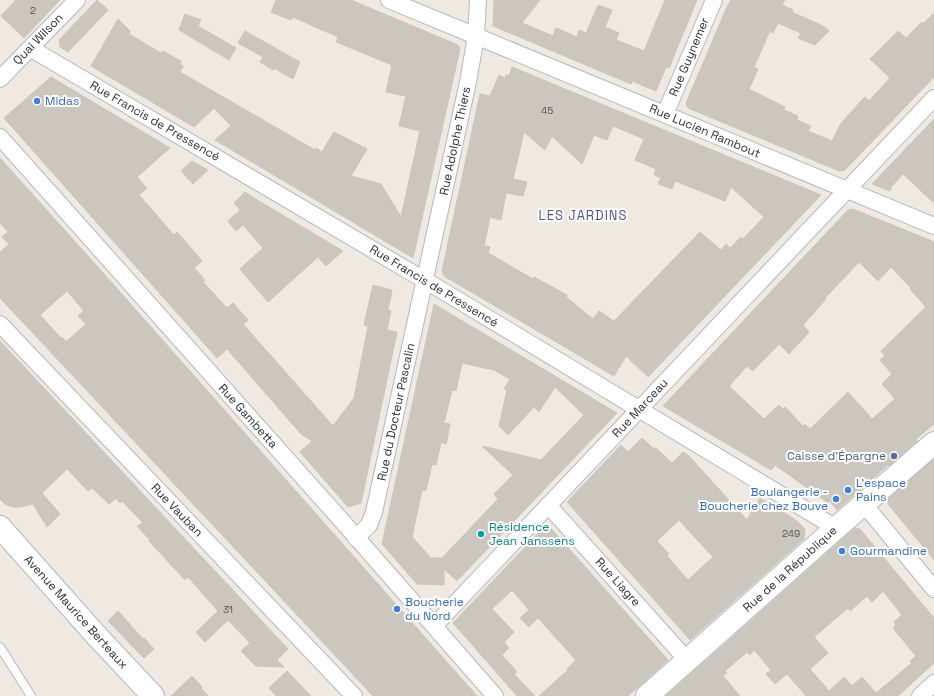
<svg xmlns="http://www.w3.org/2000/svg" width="934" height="696" font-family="'Space Grotesk',sans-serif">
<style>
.building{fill:#cbc7bf;stroke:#cbc5ba;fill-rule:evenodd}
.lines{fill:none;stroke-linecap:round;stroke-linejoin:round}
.lane-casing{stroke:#b4b7c1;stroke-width:10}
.street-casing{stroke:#b4b7c1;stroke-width:18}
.secondary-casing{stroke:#b4b7c1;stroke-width:24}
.lane{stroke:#fff;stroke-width:8}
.street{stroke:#fff;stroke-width:16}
.secondary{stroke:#fff;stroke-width:22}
.shop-dot{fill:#3f7fe0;stroke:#fff;stroke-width:1.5}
.service-dot{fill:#5c6f8a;stroke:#fff;stroke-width:1.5}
.culture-dot{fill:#0f9aa8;stroke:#fff;stroke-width:1.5}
.labels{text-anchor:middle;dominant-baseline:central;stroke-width:4;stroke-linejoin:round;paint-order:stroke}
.number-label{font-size:10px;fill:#555452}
.street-label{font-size:12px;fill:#2e2e2e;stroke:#fff}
.shop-label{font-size:12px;fill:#366cbe;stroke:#fff;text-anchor:start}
.service-label{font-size:12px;fill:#4e5e75;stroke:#fff;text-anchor:end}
.culture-label{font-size:12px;fill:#0d838f;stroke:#fff;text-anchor:start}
.neighbourhood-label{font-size:13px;letter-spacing:1px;fill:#4d5680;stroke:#fff}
</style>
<rect width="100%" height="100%" fill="#efe9e1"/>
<path class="building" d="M16 0H60L24 38 1 16Z
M97 0 108 10 68 52 60 47 59 40Z
M276 0H351L458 45 460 49 413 258 215 140 231 126 214 108 194 127 91 66 118 19 130 31 129 34 161 53 163 51 181 61 180 64 183 66 180 72 315 150 316 148 322 152 334 132 367 149 351 176 381 184 401 217 420 131 399 126 406 96 386 92 392 65 336 42 338 37 293 17 291 20 271 12Z
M494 0H540L522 23 553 36 556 28 577 37 579 30 586 33 598 5 612 10 605 27 619 33 616 40 644 51 665 0H697L669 68 666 67 656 91 632 81 631 84 493 26Z
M731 0H785L782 5 793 10 792 12 823 26 829 31 815 45 798 38 801 33 778 23 773 33 770 31 754 67 758 69 749 89 785 107 784 110 798 116 797 120 811 126 808 131 832 141 840 125 850 113 865 97 869 101 890 78 870 59 898 31 906 38 922 22 923 24 934 13V77L845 170 839 171 688 108 686 103 727 7Z
M185 14 201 20 198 26 236 48 229 60 179 30Z
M245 31 300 62 293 79 274 68 273 70 260 62 263 57 238 43Z
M512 67 821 195 648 377 626 356 614 376 444 276 442 271 480 94 490 96 499 75 505 78 506 75 509 76ZM613 126 644 139 635 160 656 169 654 175 661 178 658 184 672 189 675 181 725 201 731 187 764 217 743 239 741 237 730 248 726 244 721 250 700 232 614 321 599 311 593 319 566 297 567 295 534 277 533 279 488 253 490 247 484 246 490 217 501 220 506 193 523 196 527 182 513 179 524 132 545 150 552 136 582 164 594 135 607 140Z
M51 77 170 148 137 177 147 188 139 195 174 235 177 232 192 249 202 261 194 268 205 280 203 282 227 308 233 303 248 320 243 324 333 426 354 398 368 326 364 325 373 285 392 290 388 310 391 311 387 330 397 332 361 503 348 507 300 452 312 441 301 434 227 349 217 358 4 118Z
M934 119V203L903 174 892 186 890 191 872 184Z
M0 158 113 284 477 696H373L0 298V252L9 244 2 237 8 232 0 223ZM67 291 84 311 78 316 86 324 66 342 62 337 61 338 40 315Z
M192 161 208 170 193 184 181 171Z
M245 192 254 198 343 251 326 266 318 257 268 302 240 269 263 248 243 225 236 231 228 221 240 210 234 203Z
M853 209 932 241 934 243V424L916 439 917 441 889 466V464L837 510 830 501 828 503 775 465 771 470 663 406 848 210ZM859 262 878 281 891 267 911 288 910 289 926 307 881 351 885 356 880 360 892 374 882 384 895 399 872 419 848 392 810 429 805 424 803 426 785 407 783 409 779 405 764 419 729 386 747 366 753 371 779 344 789 354 809 332 803 325 826 299 825 298Z
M434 304 617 413 457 581 444 569V585L417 584 382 544ZM462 363 494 370 510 379 504 389 507 390 499 426 508 435 534 407 539 412 555 387 584 415 541 460 482 446 513 475 494 494 498 499 442 558H431L412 537 422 490 426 491 432 464 436 465 441 442 446 444 450 424 444 423 452 390 456 391Z
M0 341 288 649 277 660 284 667 256 666 241 651 250 643 228 620 205 642 196 632 218 611 188 577 185 580 149 541 150 540 137 526 143 523 122 501 120 503 116 498 109 504 92 488 88 491 67 469 42 493 60 514 47 527 33 504 20 507H13L5 504 0 499Z
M642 438 654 449 656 448 672 463 683 452 688 455 747 520 760 498 796 520 805 529 804 539 690 640 567 502 621 445 628 452ZM679 520 713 557 688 580 667 556 669 554 657 541Z
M933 460 934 461V560L888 504V499Z
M547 524 668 660 628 696H539L568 670 567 669 576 660 538 618 529 627 520 618 529 610 512 590 492 609 514 632 504 642 509 648 502 655 517 672 514 674 535 696H517L453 623Z
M855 528 860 529 934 618V663L898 696H806L787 674 775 684 766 674 771 670 754 650 750 655 747 652 725 671 727 673 723 676 740 696H666ZM883 591 902 615 894 622 896 625 893 628 916 656 910 661 912 663 876 693 862 677 852 686 844 677 829 691 810 669 828 653 814 637 848 608 850 611 867 596 872 602Z
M118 611 143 639 144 638 154 649 144 658 108 621Z
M287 671 311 696H276L269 688Z
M192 676 202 687 201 688 208 696H171Z"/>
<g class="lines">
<g class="lane-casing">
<path id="lane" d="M0 647 31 696"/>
</g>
<g class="street-casing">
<path id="street" d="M389 0 934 226
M30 48 443 291 836 528
M0 79 77 0
M665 114 714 0
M0 137 342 521 495 696
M0 324 354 696
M863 503 934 589
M548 505 687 660
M356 538 369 525 374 512 468 82 476 36 478 0
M434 626 934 98
M920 696 934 683"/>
</g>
<g class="secondary-casing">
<path id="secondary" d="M0 527 95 634 153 696
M647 696 836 528 934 443"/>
</g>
<use href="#lane" class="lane"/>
<use href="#street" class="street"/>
<use href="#secondary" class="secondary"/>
</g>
<g class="shop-dot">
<circle cx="37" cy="101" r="4"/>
<circle cx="848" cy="490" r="4"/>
<circle cx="836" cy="499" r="4"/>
<circle cx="842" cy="551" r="4"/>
<circle cx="397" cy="609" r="4"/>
</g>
<circle class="service-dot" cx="894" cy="456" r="4"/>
<circle class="culture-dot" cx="481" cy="534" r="4"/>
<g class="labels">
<g class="number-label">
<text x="33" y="10">2</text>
<text x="547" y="110">45</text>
<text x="791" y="533">249</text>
<text x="228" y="609">31</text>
</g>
<g class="street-label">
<text transform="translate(38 39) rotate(-46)">Quai Wilson</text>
<text transform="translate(689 57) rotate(-67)">Rue Guynemer</text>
<text transform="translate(155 121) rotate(30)">Rue Francis de Pressencé</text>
<text transform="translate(705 131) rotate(23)">Rue Lucien Rambout</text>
<text transform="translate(455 141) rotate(-78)">Rue Adolphe Thiers</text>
<text transform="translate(434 286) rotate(31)">Rue Francis de Pressencé</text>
<text transform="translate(640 408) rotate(-47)">Rue Marceau</text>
<text transform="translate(396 412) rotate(-78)">Rue du Docteur Pascalin</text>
<text transform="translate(248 416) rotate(48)">Rue Gambetta</text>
<text transform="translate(177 510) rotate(46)">Rue Vauban</text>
<text transform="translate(790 569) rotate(-42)">Rue de la République</text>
<text transform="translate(618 582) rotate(48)">Rue Liagre</text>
<text transform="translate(76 612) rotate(48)">Avenue Maurice Berteaux</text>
</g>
<g class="shop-label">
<text x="45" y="101">Midas</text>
<text x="856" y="483">L'espace<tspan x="856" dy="14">Pains</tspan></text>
<text x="828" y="492" text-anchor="end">Boulangerie -<tspan x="828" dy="14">Boucherie chez Bouve</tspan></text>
<text x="850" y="551">Gourmandine</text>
<text x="405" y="602">Boucherie<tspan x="405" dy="14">du Nord</tspan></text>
</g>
<g class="service-label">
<text x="886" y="456">Caisse d'Épargne</text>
</g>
<g class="culture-label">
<text x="489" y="527">Résidence<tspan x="489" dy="14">Jean Janssens</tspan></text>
</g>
<g class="neighbourhood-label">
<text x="583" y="215">LES JARDINS</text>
</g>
</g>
</svg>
